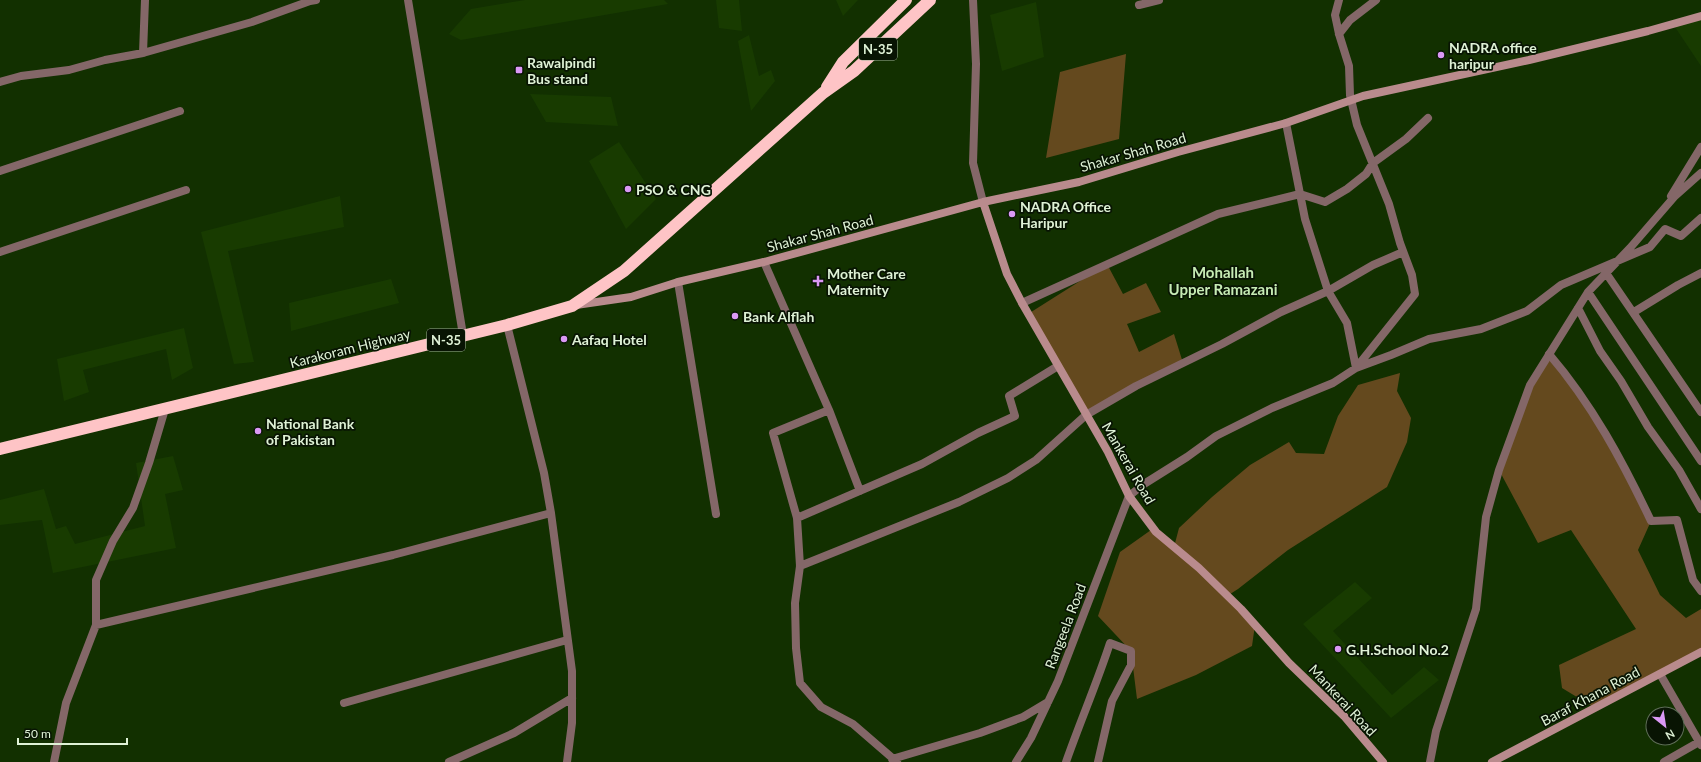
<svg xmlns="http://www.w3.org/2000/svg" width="1701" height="762" font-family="Lato,sans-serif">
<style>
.built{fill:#183b00}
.green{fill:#64491e}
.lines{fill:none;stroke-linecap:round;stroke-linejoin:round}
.lane{stroke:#846768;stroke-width:8}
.street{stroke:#846768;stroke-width:8}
.secondary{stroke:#b98b8d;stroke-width:8}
.highway{stroke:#fec4c6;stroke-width:12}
.poi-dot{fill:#db99f5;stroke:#081403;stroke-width:1.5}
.labels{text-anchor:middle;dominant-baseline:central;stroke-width:3.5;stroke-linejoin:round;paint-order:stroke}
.shield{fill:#081403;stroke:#9eaf97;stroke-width:1}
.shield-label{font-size:13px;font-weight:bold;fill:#dff2d6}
.poi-label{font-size:14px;font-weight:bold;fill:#dff2d6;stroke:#081403;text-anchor:start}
.street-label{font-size:14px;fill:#dff2d6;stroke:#081403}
.neighbourhood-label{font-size:15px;font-weight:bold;fill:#c6ebb4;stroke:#081403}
</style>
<rect width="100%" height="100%" fill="#123000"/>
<path class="built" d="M525 0H664L668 4 461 40 449 34 471 9Z
M716 0H739L742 31 719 28Z
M836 0H858L843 16Z
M1036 2 1044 57 1002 71 990 15Z
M1701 16V66L1673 24Z
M749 35 759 76 771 70 775 81 751 111 738 41Z
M530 94 611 97 618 126 546 122Z
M619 142 656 199 626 229 589 161Z
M340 196 344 227 228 251 254 362 234 364 201 232Z
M391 279 399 303 291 331 289 303Z
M184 328 193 368 172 380 166 349 83 370 89 392 64 401 57 359Z
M173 456 183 490 165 494 176 548 53 573 42 520 0 525V500L44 489 56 529 66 526 75 544 145 526 136 463Z
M1355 582 1372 598 1333 631 1392 695 1424 667 1439 680 1391 718 1303 624Z"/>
<path class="green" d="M1126 54 1119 139 1046 158 1060 72Z
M1107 264 1123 294 1146 283 1161 312 1127 324 1139 352 1174 334 1183 363 1086 415 1028 314Z
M1549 354 1600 424 1651 521 1638 550 1660 595 1686 618 1701 609V652L1595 708 1562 688 1559 665 1636 629 1571 530 1538 543 1499 470 1530 385Z
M1400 373 1397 391 1411 418 1407 442 1387 487 1288 550 1238 589 1227 596 1255 625 1252 646 1196 675 1137 699 1131 651 1098 616 1120 552 1151 530 1174 547 1179 528 1212 497 1250 465 1289 442 1296 453 1324 454 1338 416 1358 385Z"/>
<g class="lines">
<path class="lane" d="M1549 354C1592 404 1623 462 1651 521L1677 520 1693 580 1701 591"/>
<path class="street" d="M408 0 463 335
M973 0 976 64 973 163 983 202
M1139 5 1159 0
M1339 34 1350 20 1376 0
M143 53 145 0
M0 82 21 76 69 70 105 60 143 53 252 22 310 1 316 0
M1286 123 1305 219 1328 291 1347 323 1356 368 1391 355 1429 339 1481 329 1527 311 1561 285 1650 247 1665 229 1681 236 1701 218
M0 171 180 111
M1671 196 1701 147
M0 252 186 190
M764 262 829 410 860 491
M1606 273 1701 412
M678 282 716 514
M1588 292 1701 461
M1022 303 1218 214 1300 194 1325 202 1347 189 1366 174 1373 163 1406 139 1428 118
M1578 308 1600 351 1621 381 1648 427 1679 470 1701 509
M1634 312 1678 285 1701 273
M507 325 544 473 551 513 572 671V723L567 762
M829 410 773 433 797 518 800 566 795 603 796 648 800 683 821 707 853 724 897 762
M797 518 922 464 978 433 1015 416 1009 396 1058 366
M800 566 959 502 1008 478 1036 460 1086 415 1136 386 1222 344 1281 312 1328 291 1373 265 1403 252
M96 625 393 555 551 513
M1660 674 1701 745
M344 703 567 640
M892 759 980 733 1023 717 1048 702
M54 762 66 703 96 625V580L113 541 133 508 149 463 165 409
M449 762 514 733 572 698
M1016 762 1031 738 1058 681 1129 496 1144 484 1187 457 1216 436 1272 408 1333 383 1356 368 1415 294 1412 275 1400 243 1389 204 1357 125 1350 95 1349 66 1339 34 1335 15 1339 0
M1066 762C1080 722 1097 683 1110 643L1131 651V665L1112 701 1098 762
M1430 762 1436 731 1476 609 1486 517 1499 470 1530 385 1588 292 1630 248 1675 196 1701 173
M1664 762 1699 742"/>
<path class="secondary" d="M983 202 1007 274 1022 303 1108 452 1129 496 1156 532 1199 568 1241 609 1289 663 1344 716 1383 762
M576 305 631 297 678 282 764 262 983 202 1079 182 1178 152 1286 123 1363 96 1529 60 1648 31 1701 16
M1492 762 1701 652"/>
<path class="highway" d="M827 87 843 62 906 0
M0 449 507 325 572 306 624 271 823 93 854 71 930 0"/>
</g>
<g class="poi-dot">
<circle cx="1441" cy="55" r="4"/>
<rect x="515" y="66" width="8" height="8" rx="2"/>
<circle cx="628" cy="189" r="4"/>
<circle cx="1012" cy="214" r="4"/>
<path d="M816 275h4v4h4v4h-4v4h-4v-4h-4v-4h4z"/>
<circle cx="735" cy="316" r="4"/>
<circle cx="564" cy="339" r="4"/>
<circle cx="258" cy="431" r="4"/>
<circle cx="1338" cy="649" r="4"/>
</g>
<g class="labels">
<g class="shield">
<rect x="859" y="38" width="38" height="22" rx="3"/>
<rect x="427" y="329" width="38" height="22" rx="3"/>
</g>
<g class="shield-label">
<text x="878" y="49">N-35</text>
<text x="446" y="340">N-35</text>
</g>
<g class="poi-label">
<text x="1449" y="47">NADRA office<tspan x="1449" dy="16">haripur</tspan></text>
<text x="527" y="62">Rawalpindi<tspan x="527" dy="16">Bus stand</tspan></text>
<text x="636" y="189">PSO &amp; CNG</text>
<text x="1020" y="206">NADRA Office<tspan x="1020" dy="16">Haripur</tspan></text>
<text x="827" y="273">Mother Care<tspan x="827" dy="16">Maternity</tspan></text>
<text x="743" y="316">Bank Alflah</text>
<text x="572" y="339">Aafaq Hotel</text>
<text x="266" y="423">National Bank<tspan x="266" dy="16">of Pakistan</tspan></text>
<text x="1346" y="649">G.H.School No.2</text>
</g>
<g class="street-label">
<text transform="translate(1133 152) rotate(-16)">Shakar Shah Road</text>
<text transform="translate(820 233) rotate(-15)">Shakar Shah Road</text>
<text transform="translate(350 348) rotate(-14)">Karakoram Highway</text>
<text transform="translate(1129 463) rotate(60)">Mankerai Road</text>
<text transform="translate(1065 626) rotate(-69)">Rangeela Road</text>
<text transform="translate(1590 696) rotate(-28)">Baraf Khana Road</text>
<text transform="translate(1343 700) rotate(47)">Mankerai Road</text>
</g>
<g class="neighbourhood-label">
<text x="1223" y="272">Mohallah<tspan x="1223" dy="17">Upper Ramazani</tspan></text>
</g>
</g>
<g transform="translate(1665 726) rotate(150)"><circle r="19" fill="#081403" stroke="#5e6d57"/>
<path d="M0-3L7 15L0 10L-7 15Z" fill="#db99f5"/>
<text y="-6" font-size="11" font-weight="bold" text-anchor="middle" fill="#dff2d6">N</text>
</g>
<path d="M18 738v6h109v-6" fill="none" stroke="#dff2d6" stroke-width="2"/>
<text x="24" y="738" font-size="12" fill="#dff2d6" stroke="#081403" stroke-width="3" paint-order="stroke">50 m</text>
</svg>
